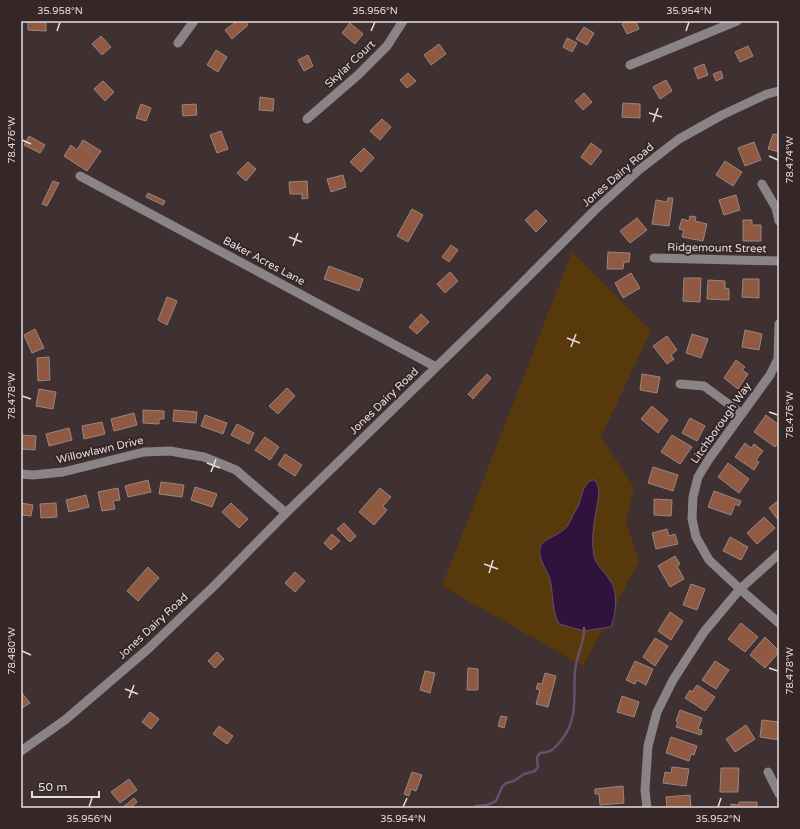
<svg xmlns="http://www.w3.org/2000/svg" width="800" height="829" font-family="'Varela Round',sans-serif">
<style>
.green{fill:#58390b}
.water{fill:#2f133d;stroke:#664f6d}
.lines{fill:none;stroke-linecap:round;stroke-linejoin:round}
.stream{stroke:#664f6d;stroke-width:2.5}
.building{fill:#905942;stroke:#988781}
.minor{stroke:#8a8387;stroke-width:9}
.ticks{fill:none;stroke:#e6dcdd;stroke-width:1.5}
.labels{text-anchor:middle;dominant-baseline:central;stroke-width:4;stroke-linejoin:round;paint-order:stroke}
.street-label{font-size:11px;fill:#e6dcdd;stroke:#352627}
.neatline{fill:none;stroke:#e6dcdd;stroke-width:1.5}
.ticks-label{font-size:10px;text-anchor:middle;fill:#e6dcdd}
</style>
<rect width="100%" height="100%" fill="#3f3031"/>
<path class="green" d="M572 252 651 331 601 437 634 487 626 523 639 561 583 666 442 586Z"/>
<path class="water" d="M592 480H595L598 486 599 494C596 514 590 535 594 556 596 565 604 571 609 579 619 591 616 613 611 627L584 631 559 624C551 610 554 592 549 576 545 567 538 558 540 548 542 538 561 536 568 525 571 519 575 512 578 506 582 498 582 484 592 480Z"/>
<g class="lines">
<path class="stream" d="M475 808 476 806 487 805 496 801 502 787 506 783 514 781 524 774 535 771 538 767 537 757 540 753C550 753 554 749 560 742 579 719 573 698 575 671 576 656 585 642 584 628"/>
</g>
<path class="building" d="M28 21H46V31L28 30Z
M237 21H245L248 25 232 39 225 30Z
M629 21H636L639 29 627 34 622 24Z
M350 23 363 34 355 44 342 33Z
M584 27 594 33 587 45 576 39Z
M101 36 111 47 102 55 92 44Z
M567 38 577 43 572 52 563 47Z
M439 44 446 54 431 65 424 55Z
M748 46 753 56 740 62 735 52Z
M216 50 227 57 218 72 207 65Z
M308 55 313 66 304 71 298 60Z
M704 64 708 75 698 79 694 68Z
M721 71 723 78 716 81 713 74Z
M408 73 416 81 407 88 400 80Z
M666 80 672 91 660 99 653 87Z
M103 81 114 92 105 101 94 89Z
M584 93 592 102 583 110 575 101Z
M260 97 274 99 273 111 259 110Z
M623 103 640 104V118L622 117Z
M141 104 151 108 146 121 136 118Z
M196 104 197 115 183 116 182 105Z
M382 119 391 127 380 140 370 131Z
M221 131 228 149 217 153 210 135Z
M773 134 779 135V152L768 149Z
M29 136 45 145 40 153 24 145Z
M83 140 101 151 87 171 64 156 71 145 77 150Z
M754 142 761 160 745 166 738 148Z
M591 143 602 151 591 165 581 157Z
M364 148 374 158 361 172 350 162Z
M725 161 742 172 733 186 716 175Z
M248 162 256 169 246 181 237 173Z
M343 175 346 187 331 192 327 179Z
M53 181 59 183 47 206 42 204Z
M307 181 308 198 302 199V194H290L289 182Z
M148 193 165 201 163 205 146 197Z
M736 195 740 210 724 215 719 200Z
M668 198H673L669 226 652 224 656 200 667 202Z
M412 209 423 215 408 242 397 236Z
M536 210 547 221 536 232 525 220Z
M690 216 696 217 695 221 707 224 703 241 682 237 684 230 679 229 682 219 689 221Z
M637 218 647 230 630 243 620 231Z
M743 220H752V225H761V241H743Z
M451 245 458 250 449 262 442 257Z
M608 252 630 253 629 262H624L623 269H607Z
M329 266 363 279 359 291 324 279Z
M450 272 458 281 445 293 437 284Z
M631 273 640 288 623 298 615 283Z
M684 278H701L700 302 683 301Z
M743 279H759V298L742 297Z
M708 280 725 281V288L729 289V300L707 299Z
M167 297 177 301 167 325 158 320Z
M421 314 429 322 417 334 409 327Z
M35 329 44 348 32 353 24 335Z
M745 330 762 334 759 350 742 347Z
M692 334 708 339 701 358 686 353Z
M667 336 677 350 671 355 674 359 667 364 653 346Z
M49 357 50 380 38 381 37 358Z
M736 360 745 367 742 370 748 374 738 389 724 378Z
M487 374 491 378 473 399 468 394Z
M642 374 660 377 657 393 640 390Z
M287 388 295 396 278 414 269 406Z
M39 389 56 392 53 409 36 406Z
M652 406 668 420 658 433 641 419Z
M143 410 164 411V419H159V424L143 423Z
M174 410 197 412 196 423 173 421Z
M134 413 137 425 114 431 111 419Z
M205 415 227 423 223 434 201 426Z
M766 415 779 425V442L775 447 754 432Z
M690 418 705 426 697 441 682 433Z
M102 422 105 434 84 439 82 426Z
M237 424 254 433 249 444 231 435Z
M69 428 72 440 49 446 46 434Z
M21 435 36 436 35 450 21 449Z
M672 435 692 447 680 464 661 452Z
M265 437 279 447 270 460 255 450Z
M745 443 751 448 754 444 763 451 756 460 759 462 754 470 735 457Z
M285 454 302 465 295 476 278 465Z
M728 463 749 479 739 493 718 477Z
M653 467 678 475 673 491 648 483Z
M148 480 151 492 128 497 125 486Z
M161 482 184 485 182 497 159 494Z
M195 487 217 494 212 507 191 500Z
M118 488 120 500 113 501 115 509 102 511 98 492Z
M380 488 391 497 383 506 387 510 374 525 359 512Z
M714 491 741 501 739 506 735 504 731 515 708 507Z
M86 495 89 507 69 512 66 500Z
M654 499 672 500 671 516 654 515Z
M779 500V521L769 508Z
M21 503 33 505 31 516 21 515Z
M56 503 57 517 41 518 40 504Z
M231 503 248 519 239 528 222 512Z
M764 517 775 528 757 544 747 533Z
M344 523 356 536 350 542 337 529Z
M667 529 669 536 675 534 678 544 656 549 652 533Z
M332 534 340 541 331 550 324 543Z
M730 537 748 547 741 560 723 551Z
M675 556 680 564 677 566 684 579 670 587 658 566Z
M148 567 159 578 138 601 127 591Z
M295 572 305 581 295 592 285 583Z
M691 584 705 589 697 610 683 605Z
M670 612 683 621 671 640 658 631Z
M741 623 758 637 745 652 728 639Z
M765 637 779 651V652L765 668 750 655Z
M655 638 668 646 655 666 643 657Z
M217 652 224 659 215 668 208 661Z
M635 661 653 669 646 685 637 680 635 684 626 680Z
M715 661 729 670 716 689 702 680Z
M468 668 478 669V690H467Z
M425 671 435 673 430 693 420 690Z
M545 673 556 676 548 707 536 704 540 690 536 689 538 683 542 684Z
M697 685 715 697 705 711 685 698 690 690 692 692Z
M21 692 30 703 21 709Z
M622 696 639 702 634 717 617 712Z
M680 710 702 718 698 729 702 730 701 735 676 727 678 722 676 721Z
M150 712 159 719 151 729 142 722Z
M501 716 507 717 504 728 498 726Z
M762 720 779 722V740L760 737Z
M746 725 755 739 735 752 726 739Z
M219 726 233 736 227 744 213 734Z
M671 737 697 746 694 755 691 754 689 761 666 753Z
M672 767 689 769 686 786 663 783 665 772 671 773Z
M721 768H739L738 792H720Z
M412 772 422 775 416 791 411 789 409 796 404 794Z
M129 779 137 790 120 803 111 792Z
M623 786 624 803 600 805 599 794H595V789Z
M690 795 691 808H667L666 797Z
M134 798 137 802 131 808H122Z
M739 802H757V808H731V804L739 805Z"/>
<g class="lines">
<path class="minor" d="M178 43 194 21
M630 65 737 21
M307 119 358 75 387 46 403 21
M80 176 436 367
M762 184 776 208 779 221
M654 258 779 261
M779 324 778 359 770 375 709 459 698 477 693 497 692 519 696 537 709 560 740 589 779 623
M680 384 704 386 742 414
M21 474 33 475 63 472 144 452 170 451 204 457 236 470 286 513
M21 751 65 720 148 649 215 585 286 513 498 307 596 209 639 170 679 139 722 115 767 94 779 91
M768 772 779 794
M647 808 645 790 648 746 657 712 673 680 704 632 740 589 779 554"/>
</g>
<path class="ticks" d="M57 31 60 22M371 31 375 22M686 31 689 22M649 113 662 117M653 122 658 108M22 140 31 144M769 156 778 160M289 237 302 242M293 246 298 233M567 338 580 343M571 347 576 334M22 396 31 399M769 412 778 415M207 463 220 468M211 472 216 459M484 564 498 569M489 573 493 560M22 651 31 655M769 668 778 671M125 689 138 694M129 698 134 685M89 807 92 798M403 807 407 798M718 807 721 798"/>
<g class="labels">
<g class="street-label">
<text transform="translate(350 64) rotate(-43)">Skylar Court</text>
<text transform="translate(618 175) rotate(-41)">Jones Dairy Road</text>
<text transform="translate(717 248) rotate(1)">Ridgemount Street</text>
<text transform="translate(264 261) rotate(28)">Baker Acres Lane</text>
<text transform="translate(384 401) rotate(-44)">Jones Dairy Road</text>
<text transform="translate(721 423) rotate(-55)">Litchborough Way</text>
<text transform="translate(100 450) rotate(-13)">Willowlawn Drive</text>
<text transform="translate(153 626) rotate(-43)">Jones Dairy Road</text>
</g>
</g>
<rect width="800" height="829" fill="none" stroke="#352627" stroke-width="44"/>
<path d="M32 791v6h67v-6" fill="none" stroke="#e6dcdd" stroke-width="2"/>
<text x="38" y="791" font-size="12" fill="#e6dcdd" stroke="#352627" stroke-width="3" paint-order="stroke">50 m</text>
<rect x="22" y="22" width="756" height="785" class="neatline"/>
<g class="ticks-label">
<text x="60" y="14">35.958°N</text>
<text x="375" y="14">35.956°N</text>
<text x="689" y="14">35.954°N</text>
<text transform="translate(11 140) rotate(-90)" y="4">78.476°W</text>
<text transform="translate(789 160) rotate(-90)" y="4">78.474°W</text>
<text transform="translate(11 396) rotate(-90)" y="4">78.478°W</text>
<text transform="translate(789 415) rotate(-90)" y="4">78.476°W</text>
<text transform="translate(11 651) rotate(-90)" y="4">78.480°W</text>
<text transform="translate(789 671) rotate(-90)" y="4">78.478°W</text>
<text x="89" y="822">35.956°N</text>
<text x="403" y="822">35.954°N</text>
<text x="718" y="822">35.952°N</text>
</g>
</svg>
